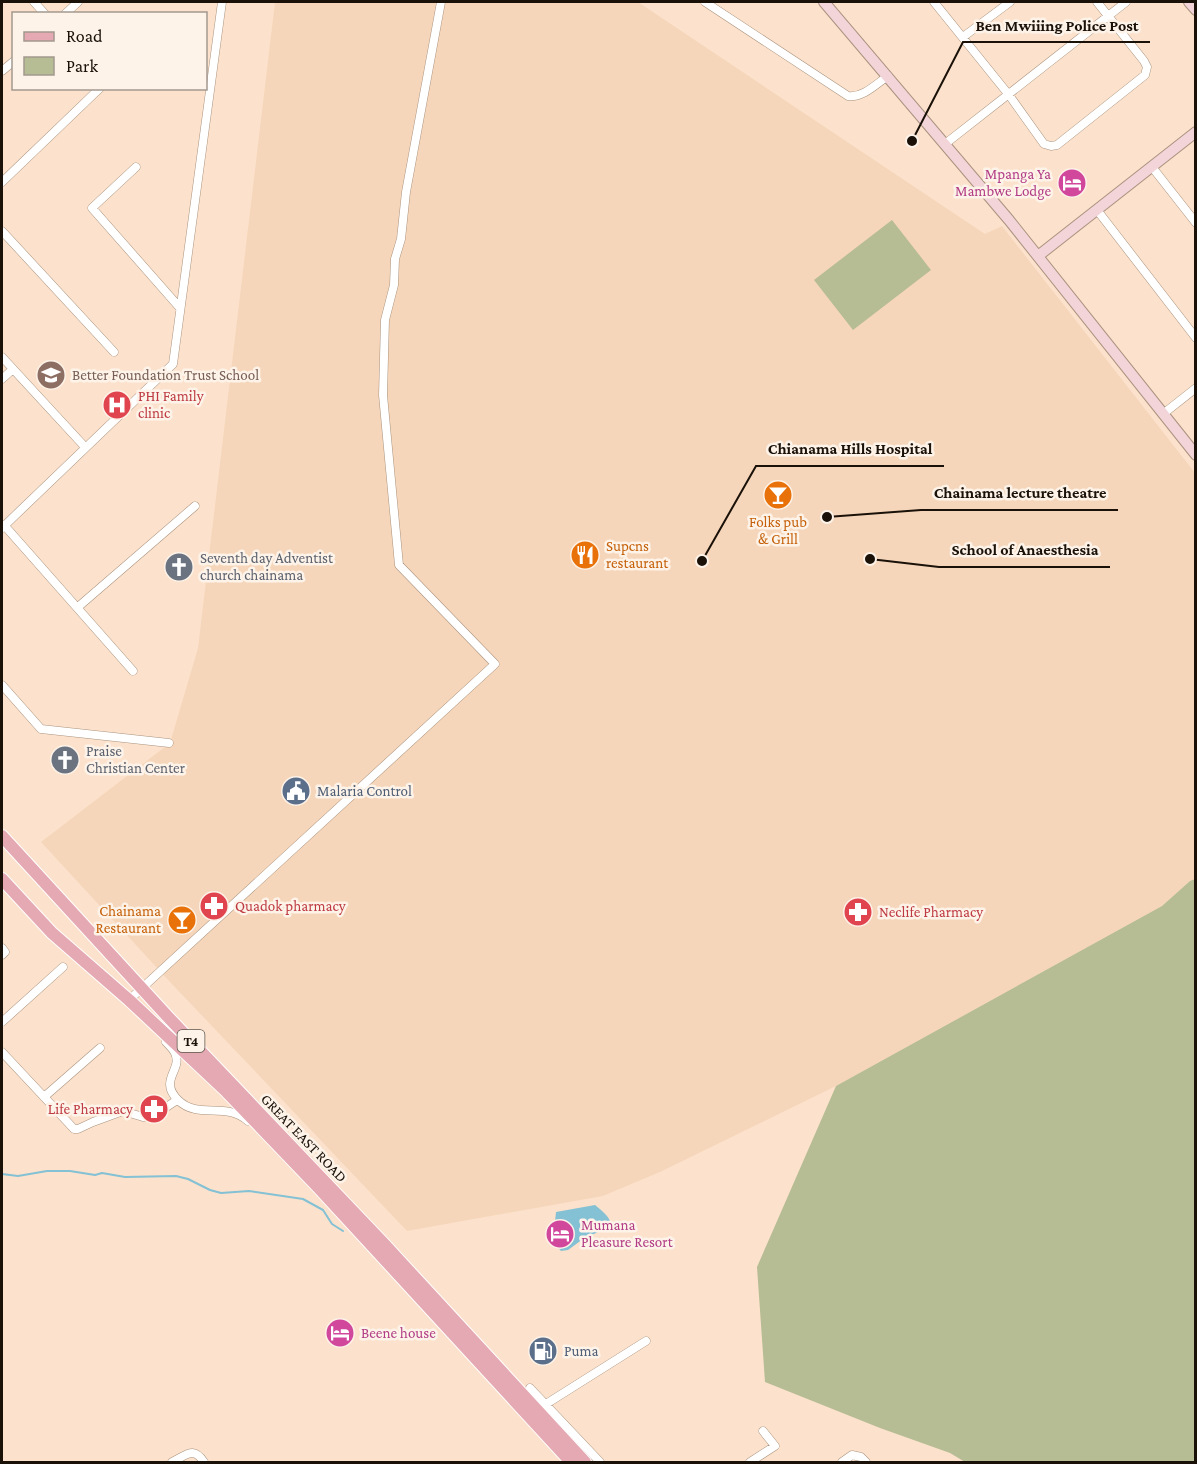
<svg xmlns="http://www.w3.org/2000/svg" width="1197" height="1464" font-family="'Crimson Pro',serif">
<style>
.built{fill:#f6d6ba}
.green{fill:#b6bc93}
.water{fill:#84c1d4}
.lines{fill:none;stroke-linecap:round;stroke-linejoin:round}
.stream{stroke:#84c1d4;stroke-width:2}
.street-casing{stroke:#aa937e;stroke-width:9}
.secondary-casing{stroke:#aa937e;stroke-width:12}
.primary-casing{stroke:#fff;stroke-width:14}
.street{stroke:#fff;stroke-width:8}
.secondary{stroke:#f2d4d9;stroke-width:10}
.primary{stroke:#e5a9b3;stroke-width:12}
.labels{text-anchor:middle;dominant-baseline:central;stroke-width:5;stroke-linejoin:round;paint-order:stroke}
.shield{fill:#fdf3e9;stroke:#5e554c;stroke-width:1.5}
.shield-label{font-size:14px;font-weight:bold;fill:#1a1109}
.hotel-label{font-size:15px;fill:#b23c85;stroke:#fdf3e9;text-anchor:start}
.education-label{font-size:15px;fill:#785e54;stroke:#fdf3e9;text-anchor:start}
.health-label{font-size:15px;fill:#be3a42;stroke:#fdf3e9;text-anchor:start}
.food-label{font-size:15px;fill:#c56008;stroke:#fdf3e9}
.worship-label{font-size:15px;fill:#5b616d;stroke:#fdf3e9;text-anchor:start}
.service-label{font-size:15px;fill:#4e5e75;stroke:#fdf3e9;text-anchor:start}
.street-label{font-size:15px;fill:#1a1109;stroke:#fdf3e9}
.leader{fill:none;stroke:#1a1109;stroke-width:2}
.callout-dot{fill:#1a1109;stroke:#fdf3e9;stroke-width:2}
.callout-label{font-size:16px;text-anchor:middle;font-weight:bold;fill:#1a1109;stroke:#fdf3e9;stroke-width:5;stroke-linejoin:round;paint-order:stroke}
</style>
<rect width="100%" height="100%" fill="#fce2cc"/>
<path class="built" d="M275 2H638L985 234 1002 226 1195 473V879L1190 881 1162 906 836 1086 660 1172 603 1196 407 1231 170 982 41 842 170 743 198 648Z"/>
<path class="green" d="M892 220 931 270 853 330 814 280Z
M1195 879V1462H965L950 1453 880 1428 765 1382 757 1267 836 1086 1162 906 1190 881Z"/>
<path class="water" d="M595 1205C602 1211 611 1217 611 1226L583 1239 568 1250 561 1251C551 1240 555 1224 556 1212Z"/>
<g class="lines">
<path class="stream" d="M2 1174 18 1176 47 1171H70L95 1175 102 1173 125 1177 176 1176 188 1179 210 1190 221 1193 249 1191 303 1199 323 1210 332 1224 343 1231"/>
<g class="street-casing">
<path id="street" d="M34 2 45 14
M705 2 848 96C863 98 876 84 888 76
M934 2 1009 95 1044 144 1051 146 1057 145 1145 75 1147 67 1144 61 1097 2
M65 14 78 2
M963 37 1010 2
M2 71 14 61
M945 144 1126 2
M136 167 92 208 180 308
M1152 167 1196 223
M2 182 100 88
M1097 210 1196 338
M2 231 114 352
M2 357 85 447
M2 379 13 369
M1163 414 1196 388
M4 525 133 671
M2 528 173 364 222 2
M78 607 195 506
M2 685 41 729 169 743
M2 948 5 952 2 955
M129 1000 495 664 399 565 383 395 385 320 394 285 395 259 401 239 406 192 441 2
M2 1022 63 967
M166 1042C169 1045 173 1049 175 1053 183 1070 158 1080 178 1100 198 1120 226 1101 248 1121
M2 1052 74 1129H78L93 1122 123 1111 143 1117 153 1116 177 1100
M44 1097 100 1048
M526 1398 530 1388 600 1462
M546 1404 646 1341
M172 1462C187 1455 193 1446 204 1462
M750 1462 775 1446 763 1431
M842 1462 852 1455 861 1457 866 1462"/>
</g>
<g class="secondary-casing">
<path id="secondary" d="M824 2 1009 220 1196 455
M1189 2 1196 10
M1038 256 1196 132"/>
</g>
<g class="primary-casing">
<path id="primary" d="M2 836 169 1018 384 1244 585 1462
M2 879 52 933 129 1000 225 1090 318 1187 571 1462"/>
</g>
<use href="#street" class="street"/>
<use href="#secondary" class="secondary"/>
<use href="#primary" class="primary"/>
</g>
<defs>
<g id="hotel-disc" transform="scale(1.5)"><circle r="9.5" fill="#d1479c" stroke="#fdf3e9"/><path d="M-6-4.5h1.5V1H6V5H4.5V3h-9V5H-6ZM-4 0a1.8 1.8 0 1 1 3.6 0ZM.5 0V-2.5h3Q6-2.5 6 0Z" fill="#fff"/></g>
<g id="school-disc" transform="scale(1.5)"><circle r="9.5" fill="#8d6e63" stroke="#fdf3e9"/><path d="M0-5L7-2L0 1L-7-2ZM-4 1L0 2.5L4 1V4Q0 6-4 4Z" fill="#fff"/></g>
<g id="hospital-disc" transform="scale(1.5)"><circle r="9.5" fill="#e0444e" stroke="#fdf3e9"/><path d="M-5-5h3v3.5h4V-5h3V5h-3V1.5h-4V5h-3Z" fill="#fff"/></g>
<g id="bar-disc" transform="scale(1.5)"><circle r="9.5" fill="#e8710a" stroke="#fdf3e9"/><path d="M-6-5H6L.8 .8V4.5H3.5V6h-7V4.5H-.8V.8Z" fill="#fff"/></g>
<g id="restaurant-disc" transform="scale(1.5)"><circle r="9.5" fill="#e8710a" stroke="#fdf3e9"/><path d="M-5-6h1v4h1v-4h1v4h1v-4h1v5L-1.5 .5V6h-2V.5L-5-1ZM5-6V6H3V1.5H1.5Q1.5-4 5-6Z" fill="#fff"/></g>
<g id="church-disc" transform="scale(1.5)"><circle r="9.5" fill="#6b7280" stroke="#fdf3e9"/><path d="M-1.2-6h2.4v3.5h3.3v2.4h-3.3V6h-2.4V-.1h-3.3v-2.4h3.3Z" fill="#fff"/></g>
<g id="civic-disc" transform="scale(1.5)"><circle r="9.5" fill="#5c6f8a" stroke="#fdf3e9"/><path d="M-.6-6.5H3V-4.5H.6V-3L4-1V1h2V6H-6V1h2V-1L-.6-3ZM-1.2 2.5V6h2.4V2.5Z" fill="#fff"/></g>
<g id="pharmacy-disc" transform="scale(1.5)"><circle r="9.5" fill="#e0444e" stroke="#fdf3e9"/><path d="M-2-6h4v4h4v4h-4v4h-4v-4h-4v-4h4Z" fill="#fff"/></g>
<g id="fuel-disc" transform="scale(1.5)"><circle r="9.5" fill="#5c6f8a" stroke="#fdf3e9"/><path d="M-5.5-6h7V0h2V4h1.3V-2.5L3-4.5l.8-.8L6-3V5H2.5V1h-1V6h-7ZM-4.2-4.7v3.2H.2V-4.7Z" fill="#fff"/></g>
</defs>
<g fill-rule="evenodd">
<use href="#hotel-disc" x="1072" y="183"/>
<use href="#school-disc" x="51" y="375"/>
<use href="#hospital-disc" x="117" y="405"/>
<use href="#bar-disc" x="778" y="495"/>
<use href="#restaurant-disc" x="585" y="555"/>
<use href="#church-disc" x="179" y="567"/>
<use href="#church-disc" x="65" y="760"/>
<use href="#civic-disc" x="296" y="791"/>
<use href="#pharmacy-disc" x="214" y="906"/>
<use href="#pharmacy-disc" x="858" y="912"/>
<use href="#bar-disc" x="182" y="920"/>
<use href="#pharmacy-disc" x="154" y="1109"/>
<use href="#hotel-disc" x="560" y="1234"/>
<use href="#hotel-disc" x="340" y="1333"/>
<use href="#fuel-disc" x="543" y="1351"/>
</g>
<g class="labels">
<rect class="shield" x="177.5" y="1030" width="27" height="22" rx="4.5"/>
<g class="shield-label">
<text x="191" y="1041">T4</text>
</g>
<g class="hotel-label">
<text x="1051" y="174" text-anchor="end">Mpanga Ya<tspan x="1051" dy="17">Mambwe Lodge</tspan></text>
<text x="581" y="1225">Mumana<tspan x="581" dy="17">Pleasure Resort</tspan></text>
<text x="361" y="1333">Beene house</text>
</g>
<g class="education-label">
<text x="72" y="375">Better Foundation Trust School</text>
</g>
<g class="health-label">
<text x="138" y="396">PHI Family<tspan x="138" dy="17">clinic</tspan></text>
<text x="235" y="906">Quadok pharmacy</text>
<text x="879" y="912">Neclife Pharmacy</text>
<text x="133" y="1109" text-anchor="end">Life Pharmacy</text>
</g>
<g class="food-label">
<text x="778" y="522">Folks pub<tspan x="778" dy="17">&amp; Grill</tspan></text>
<text x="606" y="546" text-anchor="start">Supcns<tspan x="606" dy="17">restaurant</tspan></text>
<text x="161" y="911" text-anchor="end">Chainama<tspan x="161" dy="17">Restaurant</tspan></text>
</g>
<g class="worship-label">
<text x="200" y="558">Seventh day Adventist<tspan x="200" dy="17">church chainama</tspan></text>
<text x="86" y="751">Praise<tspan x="86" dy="17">Christian Center</tspan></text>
</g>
<g class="service-label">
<text x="317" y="791">Malaria Control</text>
<text x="564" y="1351">Puma</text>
</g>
<g class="street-label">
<text transform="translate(304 1138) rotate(46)">GREAT EAST ROAD</text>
</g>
</g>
<path class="leader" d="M912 141L963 42H1150M702 561L756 466H944M827 517L921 510H1118M870 559L939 567H1110"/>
<g class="callout-dot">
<circle cx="912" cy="141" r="6"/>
<circle cx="702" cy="561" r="6"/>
<circle cx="827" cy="517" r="6"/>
<circle cx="870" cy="559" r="6"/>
</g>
<g class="callout-label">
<text x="1057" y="31">Ben Mwiiing Police Post</text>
<text x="850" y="454">Chianama Hills Hospital</text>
<text x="1020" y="498">Chainama lecture theatre</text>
<text x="1025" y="555">School of Anaesthesia</text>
</g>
<rect width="1197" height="1464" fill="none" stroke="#1a1109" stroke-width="6"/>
<rect x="12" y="12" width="195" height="78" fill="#fdf3e9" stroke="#a2998f" stroke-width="1.5"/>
<rect x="24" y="32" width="30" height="9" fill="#e5a9b3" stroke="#a2998f" stroke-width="1.5"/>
<text x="66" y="42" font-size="18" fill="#1a1109">Road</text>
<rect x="24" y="57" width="30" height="18" fill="#b6bc93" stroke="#a2998f" stroke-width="1.5"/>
<text x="66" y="72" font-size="18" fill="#1a1109">Park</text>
</svg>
